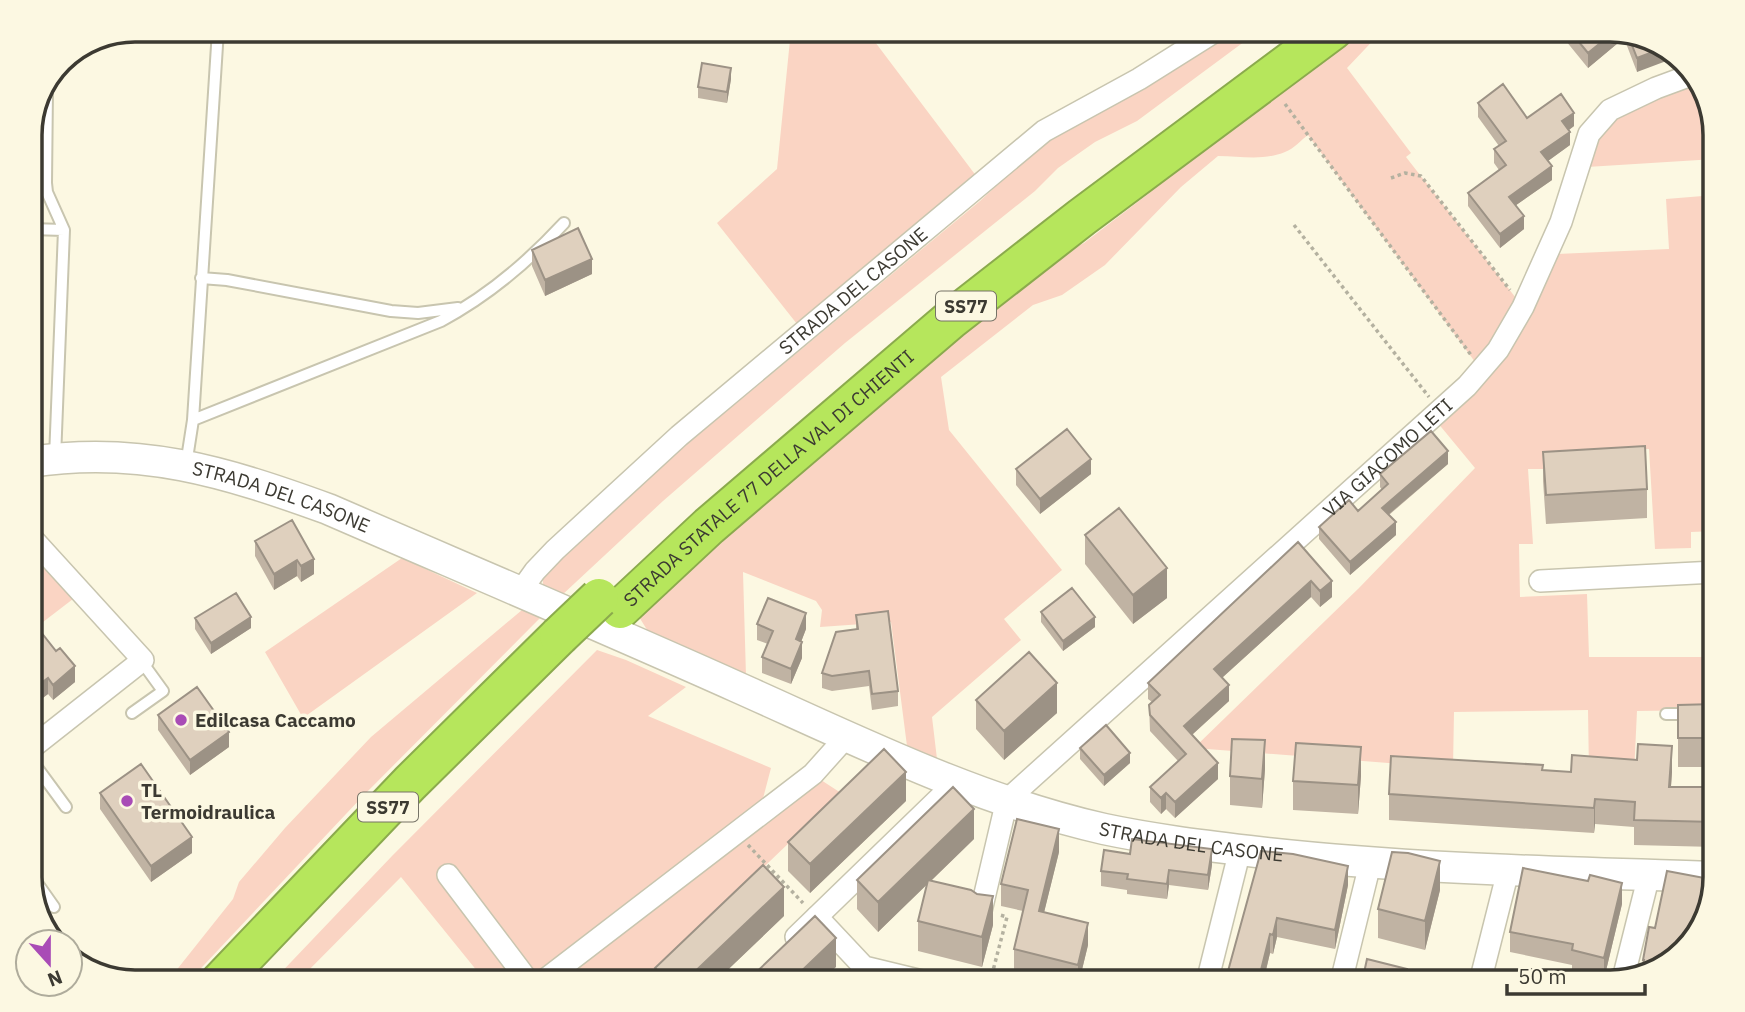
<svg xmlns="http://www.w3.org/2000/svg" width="1745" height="1012" font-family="'IBM Plex Sans',sans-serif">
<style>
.green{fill:#fad4c3}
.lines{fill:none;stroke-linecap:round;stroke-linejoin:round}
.lane-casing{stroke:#c8c5af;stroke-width:14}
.street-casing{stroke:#c8c5af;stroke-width:24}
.secondary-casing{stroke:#c8c5af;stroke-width:33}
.highway-casing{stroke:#8baa4d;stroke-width:42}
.path{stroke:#b4b1a0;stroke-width:3.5;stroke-dasharray:3.5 3.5;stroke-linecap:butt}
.lane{stroke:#fff;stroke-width:10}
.street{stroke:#fff;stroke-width:21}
.secondary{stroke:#fff;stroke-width:30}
.highway{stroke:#b6e65c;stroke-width:38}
.highway-bridge-casing{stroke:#8baa4d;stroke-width:42;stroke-linecap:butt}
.highway-bridge{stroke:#b6e65c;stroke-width:38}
.wall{fill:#c0b3a3}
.shaded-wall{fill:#9c9285}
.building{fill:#dfd0be;stroke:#9c9285;stroke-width:2}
.poi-dot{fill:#a94cb6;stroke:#fcf8e2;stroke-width:2.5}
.labels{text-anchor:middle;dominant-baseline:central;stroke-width:7;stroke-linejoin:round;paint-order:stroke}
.shield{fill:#fcf8e2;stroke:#767367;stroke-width:2}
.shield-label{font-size:18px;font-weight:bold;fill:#3c3a32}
.street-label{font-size:19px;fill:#3c3a32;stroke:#fcf8e2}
.poi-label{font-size:19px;font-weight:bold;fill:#3c3a32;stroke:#fcf8e2;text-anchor:start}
.rim{fill:none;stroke:#3c3a32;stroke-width:3.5}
</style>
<rect width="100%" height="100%" fill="#fcf8e2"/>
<path class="green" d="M791 30H866L977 177 797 324 717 223 777 169Z
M1234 30H1260L1137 121 1095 142 1058 168 1035 191 845 343 663 501 561 596 543 587V575L645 479 980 201 1021 163 1063 131 1191 60Z
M1360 30H1383L1347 68 1411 153 1406 157 1519 302 1478 366 1308 135C1301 140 1294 149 1285 152 1263 161 1241 156 1218 156L1181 187 1105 265 1062 295 1033 305 941 377 949 430 1062 570 1004 619 1021 640 932 717 937 759 907 746 891 622 820 627 822 610 816 601 743 572 746 676 649 633 636 612 1030 271 1084 243 1148 194 1181 160Z
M1699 81 1715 128V159L1587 167C1589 159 1591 148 1595 140 1613 108 1666 93 1699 81Z
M1715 195V531L1691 532V548L1655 549 1649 449 1544 453V469H1528L1533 544H1519L1520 597 1587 594 1589 657H1705L1708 710 1637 711 1634 774 1589 772 1588 710 1454 712 1453 768 1194 748 1359 588 1475 468 1437 422 1557 254 1669 249 1666 199Z
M30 551 73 599 30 632Z
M402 558 477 593 303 718 265 652Z
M522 610 540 618 362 797 188 982H167L233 899 239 882 285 828 371 737Z
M597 650 626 660 686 687 648 716 771 768 761 806 773 818 821 780 841 793 644 982H486L401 877 297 982H272L392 856Z"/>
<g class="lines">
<g class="lane-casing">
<path id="lane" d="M47 90 46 183 47 192 64 230 55 458
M30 229 64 230
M201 278 227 280 391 311 418 313 458 308
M193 420 441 321C488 296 528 262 564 223
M186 465 193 420 218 30
M132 713 163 691 142 662
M1666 714H1691
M30 758 66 807
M30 873 54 907"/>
</g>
<g class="street-casing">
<g id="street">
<path d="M30 536 143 660 30 749"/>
<path d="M1540 581 1715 572"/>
<path id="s1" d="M520 592 535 571 555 550 679 436 1044 131 1139 79 1217 30"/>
<path d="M448 875 529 982"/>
<path id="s2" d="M981 911 1007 800 1467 386 1498 350 1523 307 1561 222 1589 134 1610 110 1656 88 1694 74"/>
<path d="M817 917 864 967 926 982"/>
<path d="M796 937 956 782"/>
<path d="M1623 979 1649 875"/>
<path d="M542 982 813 774 847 736"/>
<path d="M1207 982 1240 850"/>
<path d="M1341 982 1370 864"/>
<path d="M1480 982 1508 871"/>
</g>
</g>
<g class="secondary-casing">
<g id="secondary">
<path id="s3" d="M30 462C139 445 226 472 328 509 464 568 601 626 737 687 856 740 976 800 1104 829 1151 839 1200 845 1249 851 1404 869 1559 872 1715 877"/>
</g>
</g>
<g class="highway-casing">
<g id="highway">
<path id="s4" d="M620 609 709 526 950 320 1082 217 1333 30"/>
<path d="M220 982 410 783 559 636"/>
</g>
</g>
<path class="path" d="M1285 104 1471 355
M1391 178 1405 173 1421 176 1510 290
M1294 225 1429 397
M748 845 803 903
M990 982 1007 917 1000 915"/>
<use href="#lane" class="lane"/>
<use href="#street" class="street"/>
<use href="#secondary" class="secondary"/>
<use href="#highway" class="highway"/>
<g class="highway-bridge-casing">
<path id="highway-bridge" d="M559 636 599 598"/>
</g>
<use href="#highway-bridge" class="highway-bridge"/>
</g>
<path class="wall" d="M1557 30H1610L1662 44 1637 72 1624 38 1588 68Z
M731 79 727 103 698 98V87Z
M1478 103 1527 118 1574 126 1569 130 1570 145 1548 161 1552 180 1516 205 1524 229 1500 248 1468 206V193L1499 170 1494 163V149L1499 146 1478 117Z
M532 250 592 274 545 296 532 266Z
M1543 452 1647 489V518L1546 524 1543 481Z
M1448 464 1389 515 1396 535 1350 575 1319 539V527L1358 511 1382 490 1380 487V474Z
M1016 469 1091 474 1040 514 1016 485Z
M292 520 314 574 301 582 297 576 274 590 255 556V541Z
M1085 535 1167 598 1133 624 1085 564Z
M1298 542 1332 597 1320 607 1311 597 1222 678 1229 701 1192 735 1218 779 1175 818 1166 809 1161 814 1150 802V787L1178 761 1150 731 1149 705 1152 702 1148 699V683Z
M1041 612 1095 627 1063 651 1041 622Z
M856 615 898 691V706L872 710 869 686 832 691 822 688V673L856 629Z
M195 618 251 628 211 654 195 629Z
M757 624 806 629 801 642 802 658 791 684 762 673V657L768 644 757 640Z
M30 632 75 682 53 700 48 694 40 700 30 687Z
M976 700 1057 713 1004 760 976 729Z
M1715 704V767H1678V705Z
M158 715 229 747 190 775 158 730Z
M1080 748 1130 763 1104 786 1080 759Z
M1265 769 1262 808 1230 805V776Z
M1543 770 1571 772H1672L1671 787H1715V847L1634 845V827L1595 824 1594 833 1389 820V794Z
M1361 776 1358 814 1293 810V781Z
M100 793 192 853 151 882 100 809Z
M906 801 810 893 788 871V842Z
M974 839 931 881 993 925 982 967 918 951V921L927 884 878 932 857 909V880Z
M1261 851 1348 885 1335 949 1277 937 1273 954 1270 953 1265 975 1225 982Z
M1059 852 1044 912 1088 945 1079 982H1058L1014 971V949L1023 911 1001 906V884Z
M1212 865 1208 890 1169 885 1167 899 1127 894V890L1101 886V871Z
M1715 880 1701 929 1643 967V960L1655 928Z
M1440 890 1425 950 1378 938V909Z
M1622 904 1604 979 1572 970V965L1510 952V932Z
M784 916 715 982H655V968Z"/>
<path class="shaded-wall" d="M1615 31 1624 34V38L1588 68V53Z
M1666 47 1677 57 1637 72V58Z
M731 68V79L727 103V92Z
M1574 113V126L1562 135V121Z
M1570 132V145L1541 166V152Z
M1552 166V180L1509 210V197Z
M1524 216V229L1500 248V234Z
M592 259V274L545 296V280Z
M1448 451V464L1382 520V508Z
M1091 459V474L1040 514V499Z
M1396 522V535L1350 575V562Z
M314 559V574L301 582V566Z
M297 560V576L274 590V574Z
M1167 568V598L1133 624V595Z
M1311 581V597L1214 685V669Z
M1332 581V597L1320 607V591Z
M806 613V629L796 655V639Z
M251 617V628L211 654V643Z
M1095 617V627L1063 651V641Z
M802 642V658L791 684V669Z
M75 666V682L53 700V685Z
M48 678V694L40 700V684Z
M1057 683V713L1004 760V731Z
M1229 685V701L1184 742V726Z
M229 732V747L190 775V760Z
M1265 740V769L1262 808V779Z
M1672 746V772L1669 812V787Z
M1361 747V776L1358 814V785Z
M1130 753V763L1104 786V775Z
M1218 763V779L1175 818V802Z
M906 772V801L810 893V864Z
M1166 793V809L1161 814V798Z
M1595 799V824L1594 833V808Z
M974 809V839L878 932V902Z
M1059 829V852L1039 933V911Z
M192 837V853L151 882V866Z
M1212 849V865L1208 890V875Z
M1440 861V890L1425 950V921Z
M1348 866V885L1335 949V930Z
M1169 870V885L1167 899V884Z
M39 879V900L36 903 31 888Z
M1622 883V904L1604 979V958Z
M784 887V916L715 982H684Z
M993 896V925L982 967V937Z
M1702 912V925L1701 929 1698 933Z
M1277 918V937L1273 954V935Z
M1088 923V945L1079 982H1078V965Z
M1270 934V953L1263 982 1260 974Z
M836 938V967L820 982H790Z"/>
<path class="building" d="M1569 30H1610L1615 31 1588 53Z
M1628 35 1662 44 1666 47 1637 58Z
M702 63 731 68 727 92 698 87Z
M1503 84 1527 118 1561 94 1574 113 1562 121 1570 132 1541 152 1552 166 1509 197 1524 216 1500 234 1468 193 1506 165 1494 149 1506 141 1478 103Z
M578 228 592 259 545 280 532 250Z
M1067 429 1091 459 1040 499 1016 469Z
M1431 431 1448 451 1382 508 1396 522 1350 562 1319 527 1349 500 1358 511 1388 484 1380 474Z
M1645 446 1647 489 1546 495 1543 452Z
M1119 508 1167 568 1133 595 1085 535Z
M292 520 314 559 301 566 297 560 274 574 255 541Z
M1298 542 1332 581 1320 591 1311 581 1214 669 1229 685 1184 726 1218 763 1175 802 1166 793 1161 798 1150 787 1186 754 1150 715 1149 705 1160 695 1148 683Z
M1072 588 1095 617 1063 641 1041 612Z
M236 593 251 617 211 643 195 618Z
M768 598 806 613 796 639 802 642 791 669 762 657 773 631 757 624Z
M888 611 898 691 872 694 869 671 832 676 822 673 836 632 858 629 856 615Z
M37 627 56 651 60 648 75 666 53 685 48 678 40 684 30 672V632Z
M1029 652 1057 683 1004 731 976 700Z
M197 687 229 732 190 760 158 715Z
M1715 704V738H1678V705Z
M1106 725 1130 753 1104 775 1080 748Z
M1232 739 1265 740 1262 779 1230 776Z
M1296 743 1361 747 1358 785 1293 781Z
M1638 744 1672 746 1669 787H1715V822L1634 820 1635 802 1595 799 1594 808 1389 794 1391 756 1543 765 1542 770 1571 772 1572 755 1637 760Z
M884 749 906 772 810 864 788 842Z
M141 764 192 837 151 866 100 793Z
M953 787 974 809 878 902 857 880Z
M1017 819 1059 829 1039 911 1088 923 1078 965 1014 949 1028 890 1001 884Z
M1132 839 1212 849 1208 875 1169 870 1167 884 1127 879 1128 874 1101 871 1104 850 1130 854Z
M1261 851 1293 854 1348 866 1335 930 1277 918 1273 935 1270 934 1260 974 1294 982H1225Z
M1392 852 1408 853 1440 861 1425 921 1378 909Z
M763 865 784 887 684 982H668L655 968Z
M30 868 39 879 31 888 30 884Z
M1523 868 1588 881 1590 875 1622 883 1604 958 1572 950 1573 944 1510 932Z
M1667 871 1715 880 1706 912H1702L1698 933 1663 968 1641 974 1644 960H1643L1649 927 1655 928Z
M928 880 971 890 977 894 993 896 982 937 918 921Z
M815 916 836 938 790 982H746Z
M1367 959 1407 969 1404 982H1362Z
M1500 976 1531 982H1499Z"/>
<g class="poi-dot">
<circle cx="181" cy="720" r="7"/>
<circle cx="127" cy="801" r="7"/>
</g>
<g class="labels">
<g class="shield">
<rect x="936" y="291.5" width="60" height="29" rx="5"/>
<rect x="358" y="792.5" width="60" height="29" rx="5"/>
</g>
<g class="shield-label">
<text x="966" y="306">SS77</text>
<text x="388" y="807">SS77</text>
</g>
<g class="street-label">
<text stroke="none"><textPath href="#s1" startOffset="450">STRADA DEL CASONE</textPath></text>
<text stroke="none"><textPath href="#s2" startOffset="626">VIA GIACOMO LETI</textPath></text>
<text stroke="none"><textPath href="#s4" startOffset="198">STRADA STATALE 77 DELLA VAL DI CHIENTI</textPath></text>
<text stroke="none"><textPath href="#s3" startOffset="257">STRADA DEL CASONE</textPath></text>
<text stroke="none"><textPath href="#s3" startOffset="1234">STRADA DEL CASONE</textPath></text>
</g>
<g class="poi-label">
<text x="195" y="720">Edilcasa Caccamo</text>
<text x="141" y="790">TL<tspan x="141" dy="22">Termoidraulica</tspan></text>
</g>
</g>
<path d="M0 0H1745V1012H0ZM135 42H1610A93 93 0 0 1 1703 135V877A93 93 0 0 1 1610 970H135A93 93 0 0 1 42 877V135A93 93 0 0 1 135 42Z" fill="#fcf8e2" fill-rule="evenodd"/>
<path class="rim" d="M135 42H1610A93 93 0 0 1 1703 135V877A93 93 0 0 1 1610 970H135A93 93 0 0 1 42 877V135A93 93 0 0 1 135 42Z"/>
<g transform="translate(49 963) rotate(159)"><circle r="33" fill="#fcf8e2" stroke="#afac9c" stroke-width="2"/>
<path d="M0-5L12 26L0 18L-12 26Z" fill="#a94cb6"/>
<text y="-10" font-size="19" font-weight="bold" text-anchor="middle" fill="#3c3a32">N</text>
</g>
<path d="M1507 984v10h138v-10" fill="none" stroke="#3c3a32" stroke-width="3.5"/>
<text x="1518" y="984" font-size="21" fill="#3c3a32" stroke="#fcf8e2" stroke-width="5" paint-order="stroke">50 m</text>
</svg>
